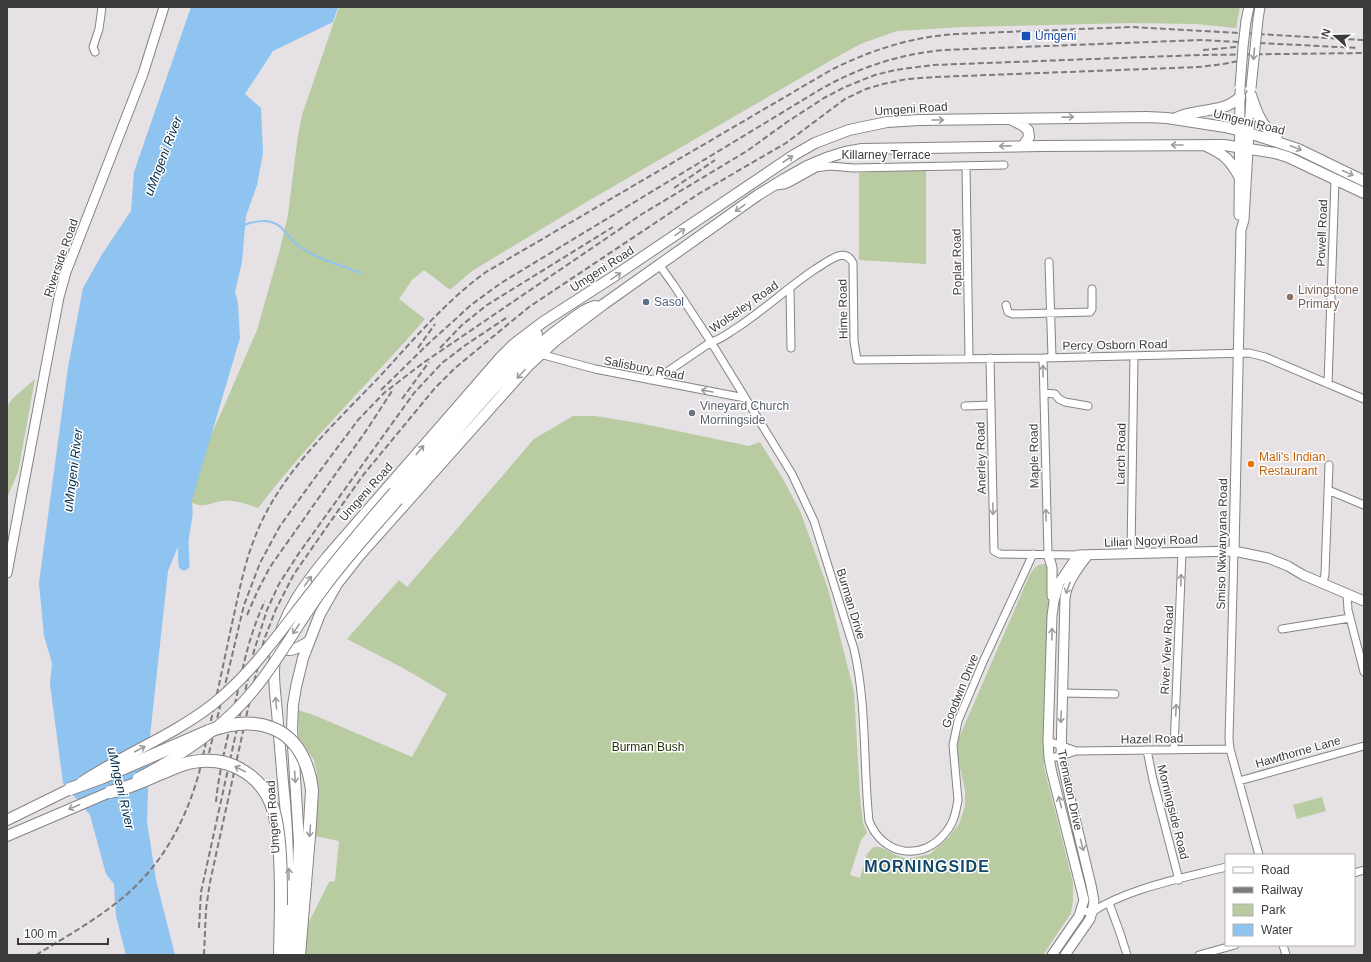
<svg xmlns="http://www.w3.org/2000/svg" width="1371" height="962" font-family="Helvetica,sans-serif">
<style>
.green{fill:#b8cba1}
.water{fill:#8fc3f0}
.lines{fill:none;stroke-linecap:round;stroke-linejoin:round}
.stream{stroke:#8fc3f0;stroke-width:2}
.river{stroke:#8fc3f0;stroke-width:11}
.street-casing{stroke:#868386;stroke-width:9}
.secondary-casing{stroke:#868386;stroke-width:11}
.primary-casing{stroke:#868386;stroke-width:12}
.highway-casing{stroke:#868386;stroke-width:14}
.street{stroke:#fff;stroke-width:7}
.secondary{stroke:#fff;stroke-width:9}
.primary{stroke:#fff;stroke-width:10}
.highway{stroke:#fff;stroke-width:12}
.rail{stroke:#7c7a7c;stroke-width:2;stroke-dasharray:6 3;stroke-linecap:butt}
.secondary-bridge-casing{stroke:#868386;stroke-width:11;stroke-linecap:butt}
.primary-bridge-casing{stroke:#868386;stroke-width:12;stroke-linecap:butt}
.highway-bridge-casing{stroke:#868386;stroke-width:14;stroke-linecap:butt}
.secondary-bridge{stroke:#fff;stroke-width:9}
.primary-bridge{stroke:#fff;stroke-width:10}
.highway-bridge{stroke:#fff;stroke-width:12}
.oneway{stroke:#9e9d9e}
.transit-dot{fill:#1a4fb4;stroke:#fff;stroke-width:1.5}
.education-dot{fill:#8d6e63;stroke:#fff;stroke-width:1.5}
.service-dot{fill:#5c6f8a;stroke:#fff;stroke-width:1.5}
.worship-dot{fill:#6b7280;stroke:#fff;stroke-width:1.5}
.food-dot{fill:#e8710a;stroke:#fff;stroke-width:1.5}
.labels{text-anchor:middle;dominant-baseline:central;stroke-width:3;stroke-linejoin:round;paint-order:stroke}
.transit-label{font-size:12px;fill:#164399;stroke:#fff;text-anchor:start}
.street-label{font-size:12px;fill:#3c3b3c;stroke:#fff}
.education-label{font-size:12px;fill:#785e54;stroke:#fff;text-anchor:start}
.service-label{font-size:12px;fill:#4e5e75;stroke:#fff;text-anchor:start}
.worship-label{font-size:12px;fill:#5b616d;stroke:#fff;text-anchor:start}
.food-label{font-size:12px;fill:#c56008;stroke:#fff;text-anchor:start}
.park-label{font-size:12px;fill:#25350a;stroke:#fff}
.water-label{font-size:13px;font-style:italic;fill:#022b48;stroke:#fff}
.district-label{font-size:16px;font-weight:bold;letter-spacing:1px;fill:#104769;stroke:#fff}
</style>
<rect width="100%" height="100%" fill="#e5e1e4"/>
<path class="green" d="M339 7H1240L1236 28 1196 24 1130 23 963 27 897 31 863 43 842 54 588 201 472 271 451 289H449L424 270 412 280 399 299 425 319C370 382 309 441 258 508 249 505 233 499 223 501 212 502 202 510 189 501L196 467 222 411 257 330 280 249 288 215 298 135 302 115Z
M926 169V264L859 260V173Z
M35 379 18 472 7 498V407L12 399Z
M573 416H595L644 424 749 446 760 442 783 479 801 513 828 589 854 692 860 797 863 823 867 833 861 840 850 875 860 878 867 854 873 847H880L896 855 907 859 930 854 949 837 959 824 965 806V790L958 759V740L1030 574C1035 567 1037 564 1046 564L1050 568 1047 633 1044 767 1073 883V900L1071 913 1043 955H304L307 926 329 882 335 881 339 841 315 836 318 798 317 774 314 760 310 754 299 738 298 710 316 716 412 757 447 694 403 668 347 639 399 580 407 587 534 439Z
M1322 797 1326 811 1297 819 1293 805Z"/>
<path class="water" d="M191 7H338L333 22 273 51 245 94 261 108 263 153 257 185 246 216 242 262 235 292 238 303 240 338 179 544 168 571 150 736 147 821 156 880 175 955H126L116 916 114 884 106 874 90 815 63 783 50 684 52 663 44 636 39 583 68 367 83 288 101 256 131 211 134 172Z"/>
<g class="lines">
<path class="stream" d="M244 225C252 222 266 219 274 223 285 227 288 238 296 244 315 258 339 265 361 273"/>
<path class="river" d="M184 565 183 540 187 515V506"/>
<g class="street-casing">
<path id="street" d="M95 52 93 47 99 29 102 7
M966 166 969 358
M775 186 784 185 791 182 816 168 829 166 854 168 1004 165
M1049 262 1052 357
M660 266 673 284 711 342 792 474 814 521 854 649C867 705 863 764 869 821 883 856 923 862 946 832 954 823 956 811 958 800L953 745 958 721 983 662 1033 554
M790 288 791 348
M1006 305 1008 312 1013 314 1090 312 1092 309V289
M540 354 595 369 745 398
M990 358 994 551 1000 554 1078 555
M1043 358 1048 554
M650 380 658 378 711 342C720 340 727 334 735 329 763 311 787 288 814 270 822 265 830 259 838 256 845 254 850 257 853 263L854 341 857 360 1043 358 1249 353 1265 357 1364 399
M1328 384 1335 180
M1044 393 1055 394 1059 399 1065 402 1088 406
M965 406 991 405
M1328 490 1364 505
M1234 551 1229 739 1230 749 1259 855
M1131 553 1134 356
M1323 583 1325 574 1329 465
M1347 594 1348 610 1364 672
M1282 629 1350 618
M1062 693 1115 694
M1048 741 1076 751
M1174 749 1182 552
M1147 750 1153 780 1179 880
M1049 758 1061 756 1076 751 1230 749
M1239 781 1364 746
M1354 873 1364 870
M1109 903 1120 933 1127 955
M1081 911 1092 912C1128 888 1184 878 1226 867
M1283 945 1286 955
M1199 955 1235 945"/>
</g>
<g class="secondary-casing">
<path id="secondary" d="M1258 19 1260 7
M1246 21 1249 7
M1239 215 1240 92
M1234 551 1241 230 1244 220 1251 97
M1048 554 1052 567V596
M7 573 59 297 66 272 143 74 164 7
M1052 955 1079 916 1084 900 1052 773 1049 758 1048 741 1052 616 1054 601 1059 583 1078 555 1234 551 1268 558 1288 566 1303 575 1364 601
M1065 955 1090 919 1092 912 1094 901 1091 885 1070 798 1061 756 1065 598C1067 582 1078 568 1088 555"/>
</g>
<g class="primary-casing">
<path id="primary" d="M1251 95C1257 114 1262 126 1277 139
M1174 119C1195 107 1222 115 1240 97
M1012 120 1022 125 1028 130 1029 137 1023 146
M1206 146C1224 154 1230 160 1239 176
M394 492 485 387 516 353 537 334
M398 500C451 440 500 372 565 324 575 317 585 308 596 306
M276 648C291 652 295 650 308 642
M7 820 70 789
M7 836 110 792
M285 951C290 894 289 838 283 782 281 758 279 735 277 712 275 691 272 670 276 649 283 613 305 584 327 557L500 358 514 344 543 322 613 277 794 155 815 143 849 130 887 122 919 120 1147 117 1167 118 1225 127 1249 133 1298 149 1364 181
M293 955 297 891 299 842 292 729 293 705 296 687 303 658 320 614 337 584 359 556 529 365 555 341 604 304 758 195 784 179 807 166 826 158 845 152 862 149 1041 146 1224 145 1275 153 1288 157 1364 193"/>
</g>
<g class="highway-casing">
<path id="highway" d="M280 955 281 905
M299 955 310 824 312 790 310 778"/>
</g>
<use href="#street" class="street"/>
<use href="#secondary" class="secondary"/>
<use href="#primary" class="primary"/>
<use href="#highway" class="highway"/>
<path class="rail" d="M1203 50 1248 46
M674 188 715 160
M418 348 435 324
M440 348 462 325 487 305 613 227
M381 390 427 345 471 305 501 283 821 89C860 67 900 54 944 50L1201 40 1358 48
M402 399 429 362
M247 615 258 590 270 567 368 428 392 391
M209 753 244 605 260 563 280 526 314 479 358 420 384 393 423 363 642 214 747 151 787 122 824 98 845 87 875 75 895 70 933 65 1199 55 1364 53
M216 802C219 771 227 740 234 709 242 671 248 637 265 601
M199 928 201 892 254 651 267 610 279 584 299 553 414 393 442 363 467 344 509 316
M36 955C64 938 94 921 120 900 161 867 185 823 199 773 210 725 221 677 231 628 238 598 243 567 255 537 280 472 335 424 382 374 415 338 446 301 486 272L831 70C871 50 911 37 956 34L1131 27 1364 40
M204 955 206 909 210 882 249 704 264 640 276 609 294 574 349 495 364 474 435 388 455 368 529 307 700 193 786 143 845 99 866 89 883 84 907 79 935 77 1199 67 1223 64 1254 58"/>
<g class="secondary-bridge-casing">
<path id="secondary-bridge" d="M1240 87 1243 47 1246 21
M1251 88 1258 19"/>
</g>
<g class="primary-bridge-casing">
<path id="primary-bridge" d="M138 778C181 756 222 729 253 691 279 660 298 623 322 591 345 559 372 530 398 500
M82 782C124 754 172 736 212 705 253 673 281 630 313 590 339 556 366 524 394 492"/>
</g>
<g class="highway-bridge-casing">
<path id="highway-bridge" d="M70 789 103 777 209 731C256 714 298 725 310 778
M110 792C130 788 149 778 167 771 176 767 184 763 193 762 208 759 225 761 238 768 274 786 278 820 280 856 281 873 281 889 281 905"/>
</g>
<use href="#secondary-bridge" class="secondary-bridge"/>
<use href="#primary-bridge" class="primary-bridge"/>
<use href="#highway-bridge" class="highway-bridge"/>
</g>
<defs><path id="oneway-shaft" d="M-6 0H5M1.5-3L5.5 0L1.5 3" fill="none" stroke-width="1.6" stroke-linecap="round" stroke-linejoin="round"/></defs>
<g class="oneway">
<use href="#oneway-shaft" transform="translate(1254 54) rotate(95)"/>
<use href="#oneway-shaft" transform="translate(1068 117) rotate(-1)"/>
<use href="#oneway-shaft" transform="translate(938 120)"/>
<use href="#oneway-shaft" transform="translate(1177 145) rotate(180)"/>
<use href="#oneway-shaft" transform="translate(1005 146) rotate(179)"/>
<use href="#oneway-shaft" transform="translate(1296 148) rotate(22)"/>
<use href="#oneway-shaft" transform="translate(788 159) rotate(-33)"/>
<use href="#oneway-shaft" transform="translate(1348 173) rotate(25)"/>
<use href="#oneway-shaft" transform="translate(740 208) rotate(145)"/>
<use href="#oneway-shaft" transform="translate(680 232) rotate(-34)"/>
<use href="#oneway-shaft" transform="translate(616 276) rotate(-34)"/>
<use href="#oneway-shaft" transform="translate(1043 371) rotate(-91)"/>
<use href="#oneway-shaft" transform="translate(521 374) rotate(132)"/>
<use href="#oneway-shaft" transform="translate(707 391) rotate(-170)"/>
<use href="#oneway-shaft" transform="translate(420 450) rotate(-50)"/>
<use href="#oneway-shaft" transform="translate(993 509) rotate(89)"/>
<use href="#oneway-shaft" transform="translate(1046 515) rotate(-91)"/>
<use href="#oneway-shaft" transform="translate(1181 580) rotate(-88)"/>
<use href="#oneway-shaft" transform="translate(308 581) rotate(-54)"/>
<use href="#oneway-shaft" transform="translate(1068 588) rotate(110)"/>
<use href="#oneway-shaft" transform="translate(296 629) rotate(124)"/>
<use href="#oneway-shaft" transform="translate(1052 634) rotate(-89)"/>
<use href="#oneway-shaft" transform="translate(276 703) rotate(-96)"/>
<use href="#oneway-shaft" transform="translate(1176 710) rotate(-87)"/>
<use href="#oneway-shaft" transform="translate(1061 717) rotate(92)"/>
<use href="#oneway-shaft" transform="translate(140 749) rotate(-28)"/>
<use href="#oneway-shaft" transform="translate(240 769) rotate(-153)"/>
<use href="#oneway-shaft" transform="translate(295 777) rotate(86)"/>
<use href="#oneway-shaft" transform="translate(1060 802) rotate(-104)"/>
<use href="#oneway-shaft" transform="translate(74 807) rotate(157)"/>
<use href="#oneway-shaft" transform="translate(310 831) rotate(95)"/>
<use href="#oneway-shaft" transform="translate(1082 845) rotate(76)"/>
<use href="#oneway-shaft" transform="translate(289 874) rotate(-91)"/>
</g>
<rect class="transit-dot" x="1021" y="31" width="10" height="10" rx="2"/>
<circle class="education-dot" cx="1290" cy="297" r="4"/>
<circle class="service-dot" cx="646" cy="302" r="4"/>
<circle class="worship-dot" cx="692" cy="413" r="4"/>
<circle class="food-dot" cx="1251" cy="464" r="4"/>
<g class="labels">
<g class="transit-label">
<text x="1035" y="36">Umgeni</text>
</g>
<g class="street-label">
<text transform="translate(911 109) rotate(-4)">Umgeni Road</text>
<text transform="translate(1249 122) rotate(14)">Umgeni Road</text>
<text x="886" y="155">Killarney Terrace</text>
<text transform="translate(1322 233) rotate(-88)">Powell Road</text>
<text transform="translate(61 258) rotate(-71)">Riverside Road</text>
<text transform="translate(957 262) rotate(-91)">Poplar Road</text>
<text transform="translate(602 269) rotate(-33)">Umgeni Road</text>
<text transform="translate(744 307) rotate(-35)">Wolseley Road</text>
<text transform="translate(843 309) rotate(-91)">Hime Road</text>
<text transform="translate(1115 345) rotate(-1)">Percy Osborn Road</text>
<text transform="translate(644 368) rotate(11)">Salisbury Road</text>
<text transform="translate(1121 454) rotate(-89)">Larch Road</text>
<text transform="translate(1034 456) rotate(-91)">Maple Road</text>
<text transform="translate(981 458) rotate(-91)">Anerley Road</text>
<text transform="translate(366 492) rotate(-48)">Umgeni Road</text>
<text transform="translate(1151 541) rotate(-2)">Lilian Ngoyi Road</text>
<text transform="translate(1222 544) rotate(-89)">Smiso Nkwanyana Road</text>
<text transform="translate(851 604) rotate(73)">Burman Drive</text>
<text transform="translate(1167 650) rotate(-87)">River View Road</text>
<text transform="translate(960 691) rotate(-68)">Goodwin Drive</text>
<text transform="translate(1152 739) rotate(-1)">Hazel Road</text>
<text transform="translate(1298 752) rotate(-16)">Hawthorne Lane</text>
<text transform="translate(1070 790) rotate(78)">Trematon Drive</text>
<text transform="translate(1173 812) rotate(76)">Morningside Road</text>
<text transform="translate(273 817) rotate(-94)">Umgeni Road</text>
</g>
<g class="education-label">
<text x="1298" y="290">Livingstone<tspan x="1298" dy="14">Primary</tspan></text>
</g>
<g class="service-label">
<text x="654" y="302">Sasol</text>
</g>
<g class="worship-label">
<text x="700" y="406">Vineyard Church<tspan x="700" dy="14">Morningside</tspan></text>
</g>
<g class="food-label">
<text x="1259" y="457">Mali's Indian<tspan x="1259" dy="14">Restaurant</tspan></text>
</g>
<g class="park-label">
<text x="648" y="747">Burman Bush</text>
</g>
<g class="water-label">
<text transform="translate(163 156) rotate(-69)">uMngeni River</text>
<text transform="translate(73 470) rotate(-83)">uMngeni River</text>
<text transform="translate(121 788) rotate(77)">uMngeni River</text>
</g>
<g class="district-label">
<text x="927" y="866">MORNINGSIDE</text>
</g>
</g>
<rect width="1371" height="962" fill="none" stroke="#3c3b3c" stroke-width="16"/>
<rect x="1225" y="854" width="130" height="92" fill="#ffffff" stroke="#b1b1b1"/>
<rect x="1233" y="867" width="20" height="6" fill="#ffffff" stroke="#b1b1b1"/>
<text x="1261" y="874" font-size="12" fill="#3c3b3c">Road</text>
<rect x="1233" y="887" width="20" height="6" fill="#7c7a7c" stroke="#b1b1b1"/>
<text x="1261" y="894" font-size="12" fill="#3c3b3c">Railway</text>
<rect x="1233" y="904" width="20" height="12" fill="#b8cba1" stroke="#b1b1b1"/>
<text x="1261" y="914" font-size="12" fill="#3c3b3c">Park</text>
<rect x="1233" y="924" width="20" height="12" fill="#8fc3f0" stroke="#b1b1b1"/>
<text x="1261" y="934" font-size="12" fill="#3c3b3c">Water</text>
<g transform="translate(1335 36) rotate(290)" stroke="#ffffff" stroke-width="3" paint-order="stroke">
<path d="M0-3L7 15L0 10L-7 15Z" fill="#3c3b3c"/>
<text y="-6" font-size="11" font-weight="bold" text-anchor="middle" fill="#3c3b3c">N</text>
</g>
<path d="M18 938v6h90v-6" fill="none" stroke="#3c3b3c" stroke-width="2"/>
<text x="24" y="938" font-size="12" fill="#3c3b3c" stroke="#ffffff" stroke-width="3" paint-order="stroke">100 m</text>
</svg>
